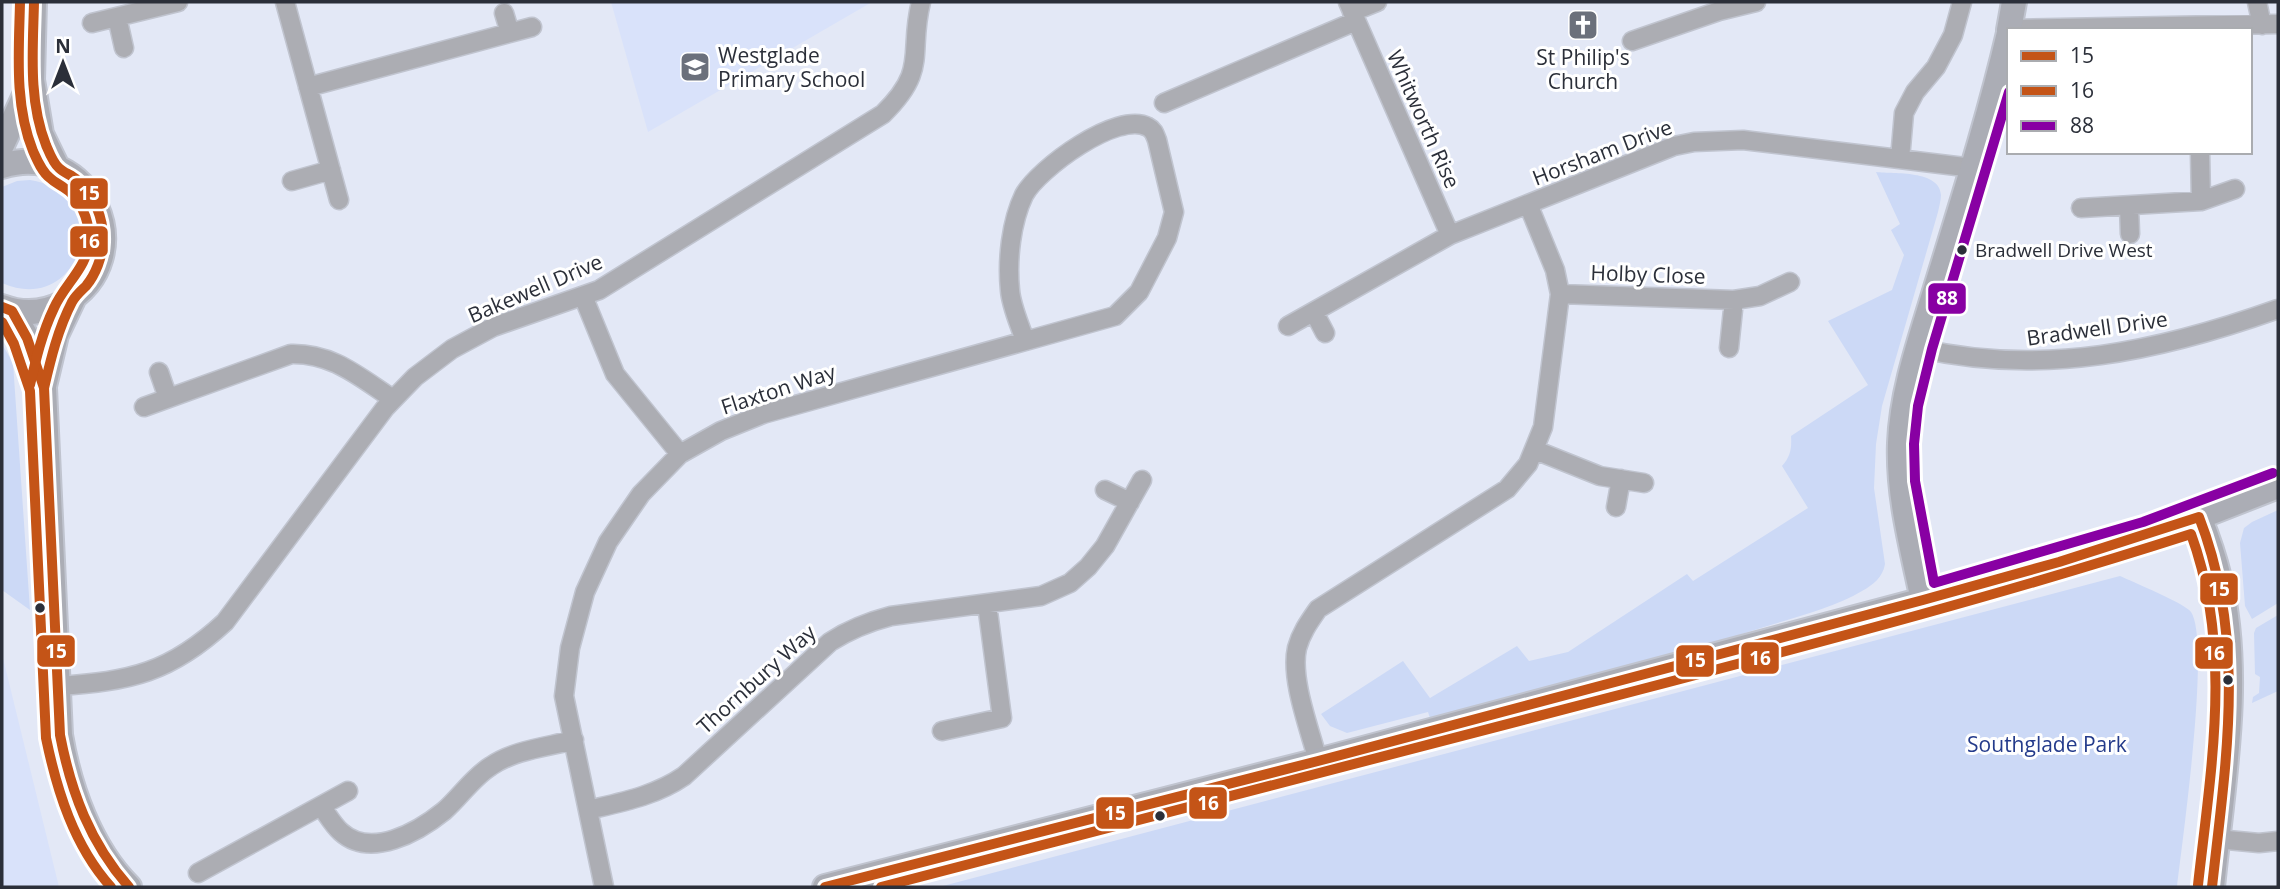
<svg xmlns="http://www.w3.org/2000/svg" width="2280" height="889" font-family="'Open Sans',sans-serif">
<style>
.built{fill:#d9e2fa}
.green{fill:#ccd9f6}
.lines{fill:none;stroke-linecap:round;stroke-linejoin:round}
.street-casing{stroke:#c0c4cf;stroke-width:21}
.secondary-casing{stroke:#c0c4cf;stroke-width:28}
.street{stroke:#acadb3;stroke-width:18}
.secondary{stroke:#abadb5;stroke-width:24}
.bus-1-casing{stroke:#fff;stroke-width:16}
.bus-2-casing{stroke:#fff;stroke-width:16}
.bus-3-casing{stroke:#fff;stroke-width:16}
.bus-1{stroke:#c45417;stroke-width:10}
.bus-2{stroke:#c45417;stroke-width:10}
.bus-3{stroke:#8800a3;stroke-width:10}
.bus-dot{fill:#2b2f39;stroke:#fff;stroke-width:2.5}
.labels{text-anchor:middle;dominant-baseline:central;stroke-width:6;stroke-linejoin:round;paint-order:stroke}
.bus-label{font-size:19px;fill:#2b2f39;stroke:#fff;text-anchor:start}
.poi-label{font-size:21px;fill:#2b2f39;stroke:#fff;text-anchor:start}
.street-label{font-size:21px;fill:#2b2f39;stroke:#fff}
.park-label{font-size:21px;fill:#243b8b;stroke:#fff}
.line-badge{stroke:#fff;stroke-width:2.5}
.badge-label{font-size:19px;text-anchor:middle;font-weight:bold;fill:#fff}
</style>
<rect width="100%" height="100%" fill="#e3e8f6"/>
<path class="built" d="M611 2H872L648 132Z
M2 654 59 887H2Z"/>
<path class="green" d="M1876 172C1894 174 1940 170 1941 195 1941 200 1939 207 1938 212L1882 406 1876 444 1874 488 1885 564C1883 577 1873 585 1862 591 1832 609 1785 620 1751 631 1646 666 1539 693 1431 721L1428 712 1347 733 1330 726 1321 714 1403 661 1430 698 1517 646 1529 661 1568 652 1687 574 1693 581 1808 508 1782 466C1790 457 1792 449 1791 436L1868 385 1828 321 1892 290 1904 255 1891 230 1900 224Z
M30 180C120 195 80 318 2 283V187L17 181Z
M2 344 13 363 30 610 2 590Z
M2278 510V603L2252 619 2245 606 2240 543 2244 528 2252 522Z
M2120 576C2133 582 2186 604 2191 612 2211 641 2182 842 2177 887H939Z
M2278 615V691L2252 703 2253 697 2259 693 2260 677 2255 674 2254 633 2256 628Z"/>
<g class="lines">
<g class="street-casing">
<path id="street" d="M285 2 339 200
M1348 2 1450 235
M2257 2 2262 25
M1352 12 1377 2
M504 13 510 33
M117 17 124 48
M92 23 178 2
M2010 29 2278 24
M1632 41 1719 11 1756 2
M308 87 532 27
M1164 103 1356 21
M2200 152 2201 201
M1900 159 1904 113 1915 92 1936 67 1953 35 1962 2
M292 181 331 170
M2129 206 2130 234
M2081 208 2201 201 2235 189
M1560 294 1734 300 1760 296 1790 282
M583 296 615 374 680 454
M1314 312 1325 333
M1288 326 1450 235 1674 146 1694 142 1743 140 1973 168
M1729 348 1734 300
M1918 348C2043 377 2160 351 2278 309
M159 372 168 398
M144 407 291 354C333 353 359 377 393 399
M1535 450 1600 476 1644 483
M1105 490 1130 502
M1616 507 1621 479
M58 686C131 681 170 673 225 622L385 408 415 377 452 349 493 327 599 290 883 114C929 69 908 54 921 2
M942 731 1002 718 987 604
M1318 761C1310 730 1290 679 1297 648 1301 633 1309 622 1318 609L1507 489 1528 464 1543 427 1560 294 1555 270 1528 204
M321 806C327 814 333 825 341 832 371 859 418 832 444 811 460 797 473 777 491 766 514 750 547 747 574 740
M588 810C622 802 655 796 684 776L830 642C850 629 868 622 891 616L1041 596 1070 583 1088 567 1105 546 1142 480
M2217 839 2259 843 2278 841
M198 873 348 791
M604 887 564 696 570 648 585 592 608 542 641 494 680 454 721 431 763 414 1115 316 1139 292 1167 238 1174 212 1157 140C1155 135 1154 130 1148 127 1118 110 1038 169 1024 195 1011 222 1007 260 1010 290 1011 306 1020 325 1025 341"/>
</g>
<g class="secondary-casing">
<path id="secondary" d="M34 2 32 80 41 134 57 167
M2009 30 2014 2
M2 145 32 80
M2 166C90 138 144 257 64 303 45 313 23 315 2 307
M12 311 27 338 44 388 60 735C69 788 90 848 129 887
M44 386 56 335 74 297
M2199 517C2207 537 2214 557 2219 578 2243 678 2222 786 2212 887
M1923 600C1912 547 1898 496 1900 443 1902 390 1921 338 1936 288 1962 203 1989 119 2009 33
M825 887 1318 761 1923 600 2059 562 2199 517 2278 486"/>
</g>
<use href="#street" class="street"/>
<use href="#secondary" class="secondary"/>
<g class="bus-1-casing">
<path id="bus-1" d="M34 2C33 49 28 100 46 145 49 152 53 163 59 168 64 173 72 175 77 180 94 195 104 218 103 242 102 257 96 274 86 286 81 291 76 295 72 302 58 329 51 358 44 388
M2 307 12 311 27 338 44 388 60 735C71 792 90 843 129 887
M825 887 1318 761 1923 600 2059 562 2199 517C2247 640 2226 760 2212 887"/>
</g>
<g class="bus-2-casing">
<path id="bus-2" d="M20 2C19 51 14 104 33 151 37 160 42 172 50 178 54 182 59 184 63 187 80 197 89 219 89 238 89 267 65 283 54 308 42 333 36 359 30 385
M2 322 14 344 30 391 46 738C57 791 74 846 111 887
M881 887C1136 822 1391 756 1646 688 1829 640 2011 592 2191 534 2233 648 2211 768 2198 885"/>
</g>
<g class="bus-3-casing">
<path id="bus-3" d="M2009 92 1932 349 1918 406 1914 444 1915 481 1934 583 2143 522 2273 473"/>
</g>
<use href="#bus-1" class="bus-1"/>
<use href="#bus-2" class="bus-2"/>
<use href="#bus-3" class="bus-3"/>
</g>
<defs>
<g id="church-square" transform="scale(1.575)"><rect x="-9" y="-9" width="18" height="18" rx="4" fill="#6b707b" stroke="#fff"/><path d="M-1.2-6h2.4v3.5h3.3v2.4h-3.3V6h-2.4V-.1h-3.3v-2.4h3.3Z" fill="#fff"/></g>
<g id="school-square" transform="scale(1.575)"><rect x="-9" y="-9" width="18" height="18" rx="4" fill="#6b707b" stroke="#fff"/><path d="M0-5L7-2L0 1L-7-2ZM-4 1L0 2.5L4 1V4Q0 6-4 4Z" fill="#fff"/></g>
</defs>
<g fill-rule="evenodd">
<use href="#church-square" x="1583" y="25"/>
<use href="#school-square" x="695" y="67"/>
</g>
<g class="bus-dot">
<circle cx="1962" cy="250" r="6"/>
<circle cx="40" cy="608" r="6"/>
<circle cx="2228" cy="680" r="6"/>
<circle cx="1160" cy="816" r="6"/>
</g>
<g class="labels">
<g class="bus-label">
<text x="1975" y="250">Bradwell Drive West</text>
</g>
<g class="poi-label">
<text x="718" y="55">Westglade<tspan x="718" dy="24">Primary School</tspan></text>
<text x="1583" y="57" text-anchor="middle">St Philip's<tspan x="1583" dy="24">Church</tspan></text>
</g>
<g class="street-label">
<text transform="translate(1424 119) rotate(66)">Whitworth Rise</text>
<text transform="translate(1602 152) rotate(-21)">Horsham Drive</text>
<text transform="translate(1648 274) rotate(2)">Holby Close</text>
<text transform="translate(535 288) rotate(-23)">Bakewell Drive</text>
<text transform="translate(2097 328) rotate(-8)">Bradwell Drive</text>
<text transform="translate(778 389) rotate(-18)">Flaxton Way</text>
<text transform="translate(756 679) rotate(-42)">Thornbury Way</text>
</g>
<g class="park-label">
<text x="2047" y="744">Southglade Park</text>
</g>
</g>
<g class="line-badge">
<rect x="69" y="177" width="40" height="33" rx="7" fill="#c45417"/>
<rect x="69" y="225" width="40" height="33" rx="7" fill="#c45417"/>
<rect x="1927" y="282" width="40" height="33" rx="7" fill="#8800a3"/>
<rect x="2199" y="572" width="40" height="34" rx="7" fill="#c45417"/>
<rect x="36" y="634" width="40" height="34" rx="7" fill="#c45417"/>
<rect x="2194" y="636" width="40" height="34" rx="7" fill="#c45417"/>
<rect x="1740" y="641" width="40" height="34" rx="7" fill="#c45417"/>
<rect x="1675" y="644" width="40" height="34" rx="7" fill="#c45417"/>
<rect x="1188" y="786" width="40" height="34" rx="7" fill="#c45417"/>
<rect x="1095" y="796" width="40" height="34" rx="7" fill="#c45417"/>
</g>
<g class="badge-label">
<text x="89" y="200">15</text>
<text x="89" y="248">16</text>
<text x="1947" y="305">88</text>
<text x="2219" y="596">15</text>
<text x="56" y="658">15</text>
<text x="2214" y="660">16</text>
<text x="1760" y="665">16</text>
<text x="1695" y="667">15</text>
<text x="1208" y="810">16</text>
<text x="1115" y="820">15</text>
</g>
<rect width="2280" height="889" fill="none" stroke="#2b2f39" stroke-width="7"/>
<rect x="2007" y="28" width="245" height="126" fill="#ffffff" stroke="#aaacb0" stroke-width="2"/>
<rect x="2021" y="51" width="35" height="10" fill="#c45417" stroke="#aaacb0" stroke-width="2"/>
<text x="2070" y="63" font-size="21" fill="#2b2f39">15</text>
<rect x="2021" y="86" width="35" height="10" fill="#c45417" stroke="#aaacb0" stroke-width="2"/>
<text x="2070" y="98" font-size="21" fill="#2b2f39">16</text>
<rect x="2021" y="121" width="35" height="10" fill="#8800a3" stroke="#aaacb0" stroke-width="2"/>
<text x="2070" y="133" font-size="21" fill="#2b2f39">88</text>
<g transform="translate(63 63)" stroke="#ffffff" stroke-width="5" paint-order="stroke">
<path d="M0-5L12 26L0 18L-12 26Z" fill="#2b2f39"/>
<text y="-10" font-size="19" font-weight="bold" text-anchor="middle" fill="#2b2f39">N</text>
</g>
</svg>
